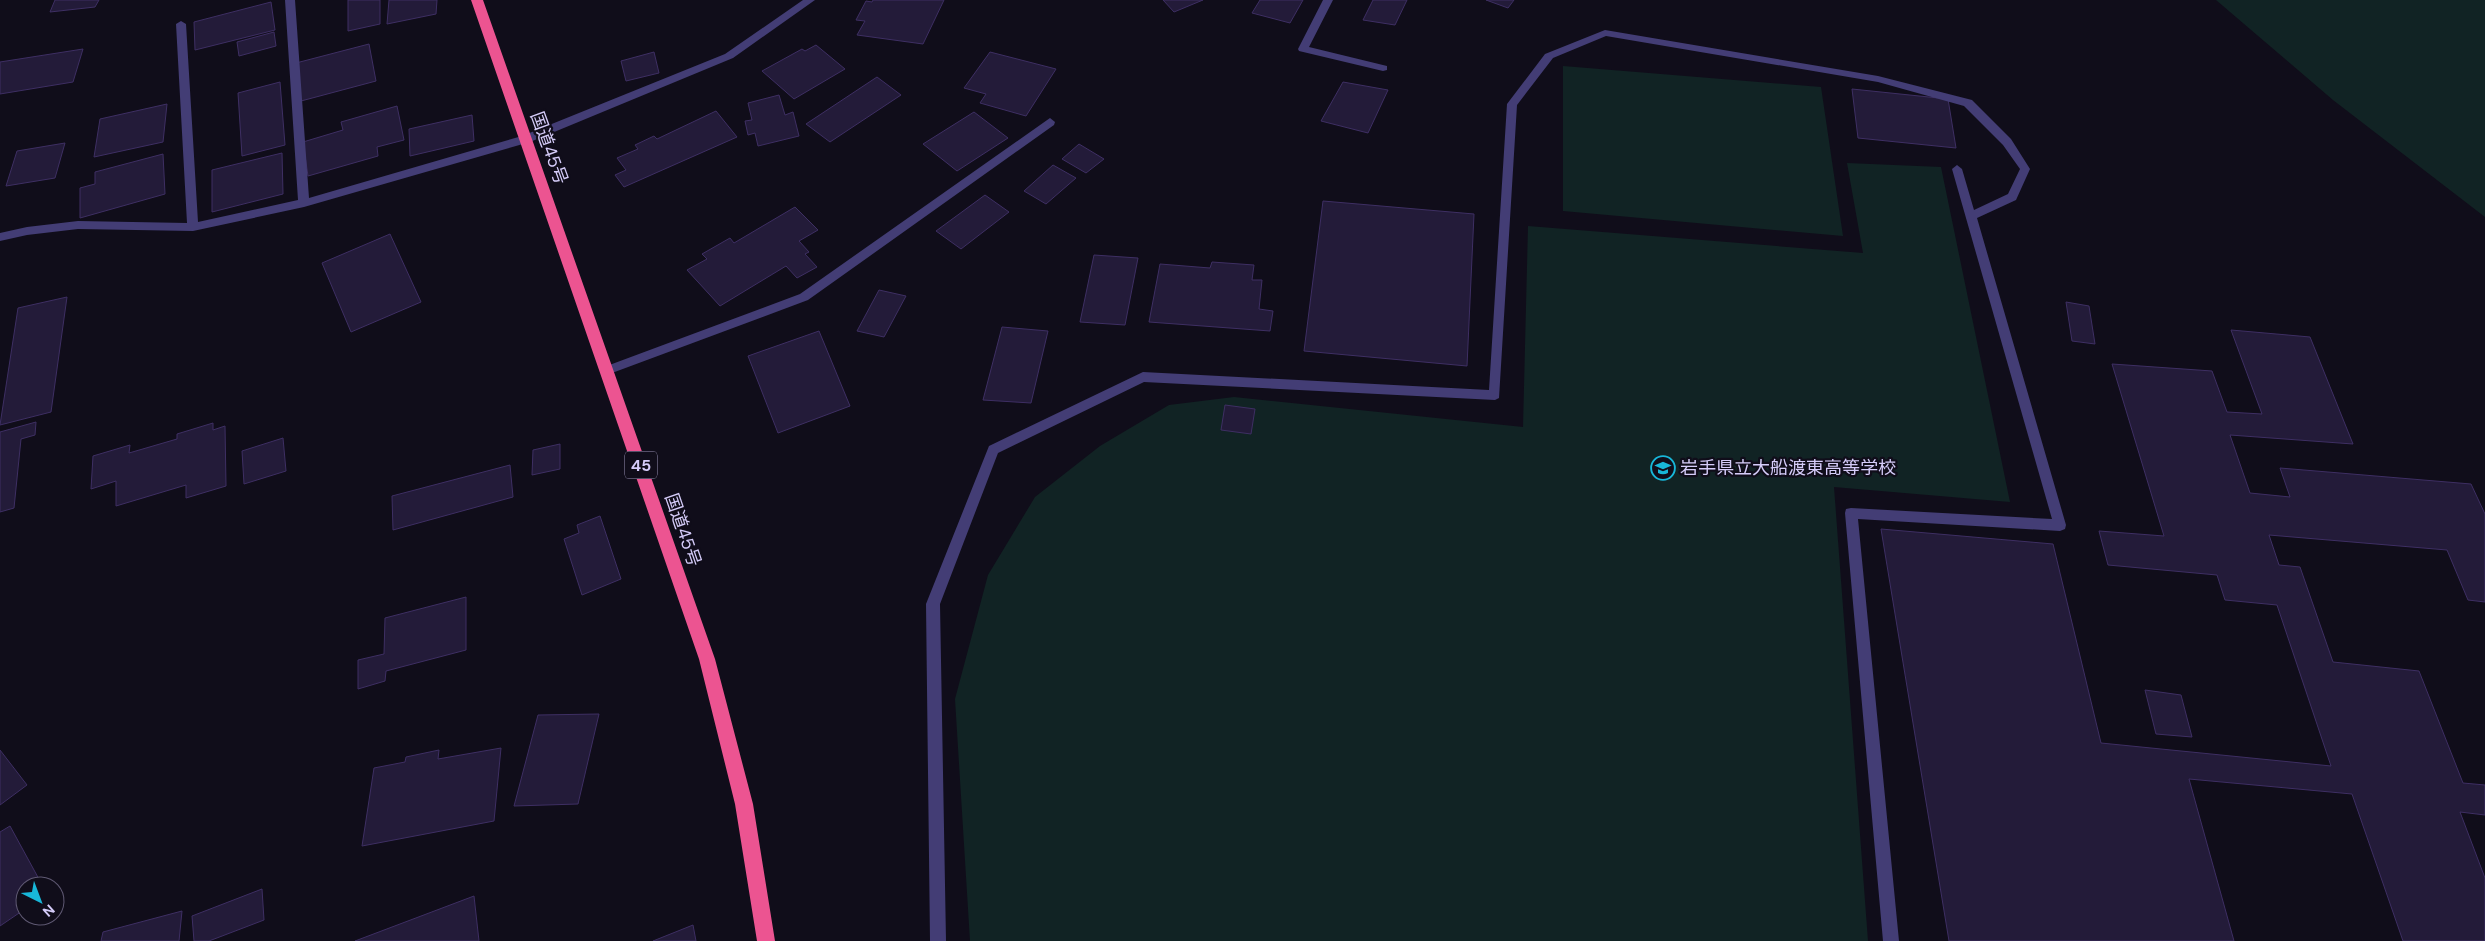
<svg xmlns="http://www.w3.org/2000/svg" width="2485" height="941" font-family="'DM Sans','Noto Sans JP',sans-serif">
<style>
.green{fill:#112324}
.building{fill:#231b39;stroke:#3e2f63}
.lines{fill:none;stroke-linecap:round;stroke-linejoin:round}
.minor{fill:#433d75;fill-rule:evenodd}
.highway{fill:#ec5491;fill-rule:evenodd}
.labels{text-anchor:middle;dominant-baseline:central;stroke-width:4.5;stroke-linejoin:round;paint-order:stroke}
.shield{fill:#100d1a;stroke:#9a93b6;stroke-width:1}
.shield-label{font-size:16px;font-weight:bold;fill:#d5ccf9}
.street-label{font-size:18px;fill:#d5ccf9;stroke:#100d1a}
.poi-label{font-size:18px;fill:#d5ccf9;stroke:#100d1a;text-anchor:start}
</style>
<rect width="100%" height="100%" fill="#100d1a"/>
<path class="green" d="M2216 0H2485V217L2333 100Z
M1563 66 1821 87 1843 236 1563 211Z
M1847 163 1941 167 2010 502 1834 487 1868 941H970L955 699 988 575 1035 497 1100 446 1169 405 1234 397 1523 427 1528 226 1863 253Z"/>
<path class="building" d="M55 0H99L95 7 50 12Z
M348 0H380V24L348 31Z
M389 0H437L436 14 387 24Z
M873 0H944L923 44 857 35 865 21 856 20 866 1 872 2Z
M1163 0H1203L1174 12Z
M1260 0H1303L1290 23 1252 13Z
M1373 0H1407L1395 25 1363 20Z
M1486 0H1514L1508 8Z
M271 2 275 30 195 50 194 22Z
M274 32 276 46 239 56 237 42Z
M369 44 376 81 301 101 296 63Z
M816 45 845 69 794 99 762 71 802 49 805 51Z
M83 49 73 82 0 94V62Z
M654 52 659 73 626 81 621 61Z
M990 52 1056 69 1026 116 980 103 986 94 964 88Z
M877 77 901 95 830 142 806 124Z
M280 82 285 145 242 156 238 93Z
M1343 82 1388 90 1368 133 1321 121Z
M1852 89 1948 99 1956 148 1858 138Z
M779 95 785 115 793 112 799 136 758 146 755 133 748 135 745 121 752 120 748 103Z
M167 104 163 142 94 157 100 119Z
M397 106 404 140 377 147 378 156 308 176 303 142 343 130 341 122Z
M716 111 737 137 624 187 615 175 626 170 617 158 638 149 635 145 654 136 657 139Z
M974 112 1008 138 957 171 923 144Z
M472 115 474 141 410 156 409 129Z
M65 143 55 178 6 186 17 151Z
M1079 144 1104 159 1086 173 1062 159Z
M282 153 283 194 212 212V170Z
M163 154 165 194 80 218V188L95 184V172Z
M1053 165 1076 178 1046 204 1024 191Z
M985 195 1009 212 961 249 936 231Z
M1323 201 1474 214 1467 366 1304 351Z
M795 207 818 230 799 241 809 252 805 254 817 267 797 278 786 266 720 306 687 270 707 259 702 254 730 238 734 243Z
M390 234 421 302 351 332 322 263Z
M1094 255 1138 258 1125 325 1080 322Z
M1212 262 1254 265 1252 280H1262L1259 309 1273 311 1270 331 1149 322 1160 264 1210 268Z
M879 290 906 296 884 337 857 331Z
M67 297 51 412 0 425 18 308Z
M2066 302 2089 306 2095 344 2072 341Z
M1002 327 1048 331 1031 403 983 400Z
M2231 330 2310 337 2353 444 2230 435 2250 493 2290 497 2280 468 2471 484 2485 514V602L2468 600 2447 550 2269 535 2279 565 2300 567 2333 662 2419 671 2463 783 2485 785V815L2460 812 2485 878V941H2403L2352 794 2189 779 2234 941H1949L1881 529 2053 544 2101 743 2331 766 2277 605 2225 600 2217 575 2108 565 2099 531 2164 536 2112 364 2212 371 2227 412 2262 414Z
M819 331 850 406 778 433 748 356Z
M1225 405 1255 409 1251 434 1221 430Z
M36 422 35 435 21 439 14 508 0 512V432Z
M213 423V430L225 426 226 486 186 498V485L116 506V481L91 489 93 456 130 445 129 453 177 439V434Z
M283 438 286 471 244 484 242 451Z
M560 444V469L532 475 533 450Z
M510 465 513 497 393 530 392 496Z
M600 516 621 579 582 595 564 539 579 533 577 525Z
M466 597V650L386 671 385 681 358 689V660L384 654 385 618Z
M2145 690 2181 695 2192 737 2156 734Z
M599 714 578 804 514 806 538 715Z
M501 748 494 821 362 846 374 768 405 762 406 757 439 750 438 759Z
M0 750 27 785 0 805Z
M10 826 40 881 33 886H25V891L19 895 25 909 0 926V832Z
M262 889 264 920 209 941H194L192 916Z
M474 896 479 941H355Z
M182 911 179 941H101L103 932Z
M693 925 696 941H653Z"/>
<g class="lines">
<path class="minor" d="M285 0H295L309 198 522 136 725 54 803 0H815L733 58 530 142 304 207 193 231 78 229 27 235 0 241V233L27 227 78 221 187 223 176 24 181 21 186 24 198 222 298 200Z
M1323 0H1333L1309 47 1387 66V70L1383 71 1299 51 1298 49Z
M1605 30 1878 76 1972 100 2011 139 2030 169 2016 200 1977 218 2066 525 2065 529 2060 531 1858 519 1899 941H1883L1845 513 1846 509 1851 508 2052 519 1952 169 1957 165 1962 169 1974 210 2008 194 2020 169 2003 145 1964 106 1878 82 1606 36 1553 58 1517 105 1499 398 1495 400 1144 382 998 453 940 604 946 941H930L926 604 989 446 1143 372 1489 390 1507 104 1545 54Z
M1050 118 1055 122 1054 125 808 300 612 373H604L602 370 604 367 800 294Z"/>
<path class="highway" d="M471 0H483L715 659 753 804 775 941H757L735 804 699 659Z"/>
</g>
<defs>
<g id="school-ring" transform="scale(1.25)"><circle r="9.5" fill="#100d1a" stroke="#18b7d9" stroke-width="1.5"/><path d="M0-5L7-2L0 1L-7-2ZM-4 1L0 2.5L4 1V4Q0 6-4 4Z" fill="#18b7d9"/></g>
</defs>
<g fill-rule="evenodd">
<use href="#school-ring" x="1663" y="468"/>
</g>
<g class="labels">
<rect class="shield" x="625" y="451.5" width="32" height="27" rx="4"/>
<g class="shield-label">
<text x="641" y="465">45</text>
</g>
<g class="street-label">
<text transform="translate(549 148) rotate(70)">国道45号</text>
<text transform="translate(683 530) rotate(71)">国道45号</text>
</g>
<g class="poi-label">
<text x="1680" y="468">岩手県立大船渡東高等学校</text>
</g>
</g>
<g transform="translate(40 901) rotate(138)"><circle r="24" fill="#100d1a" stroke="#5f5973"/>
<path d="M0-4L9 19L0 12L-9 19Z" fill="#18b7d9"/>
<text y="-8" font-size="14" font-weight="bold" text-anchor="middle" fill="#d5ccf9">N</text>
</g>
</svg>
